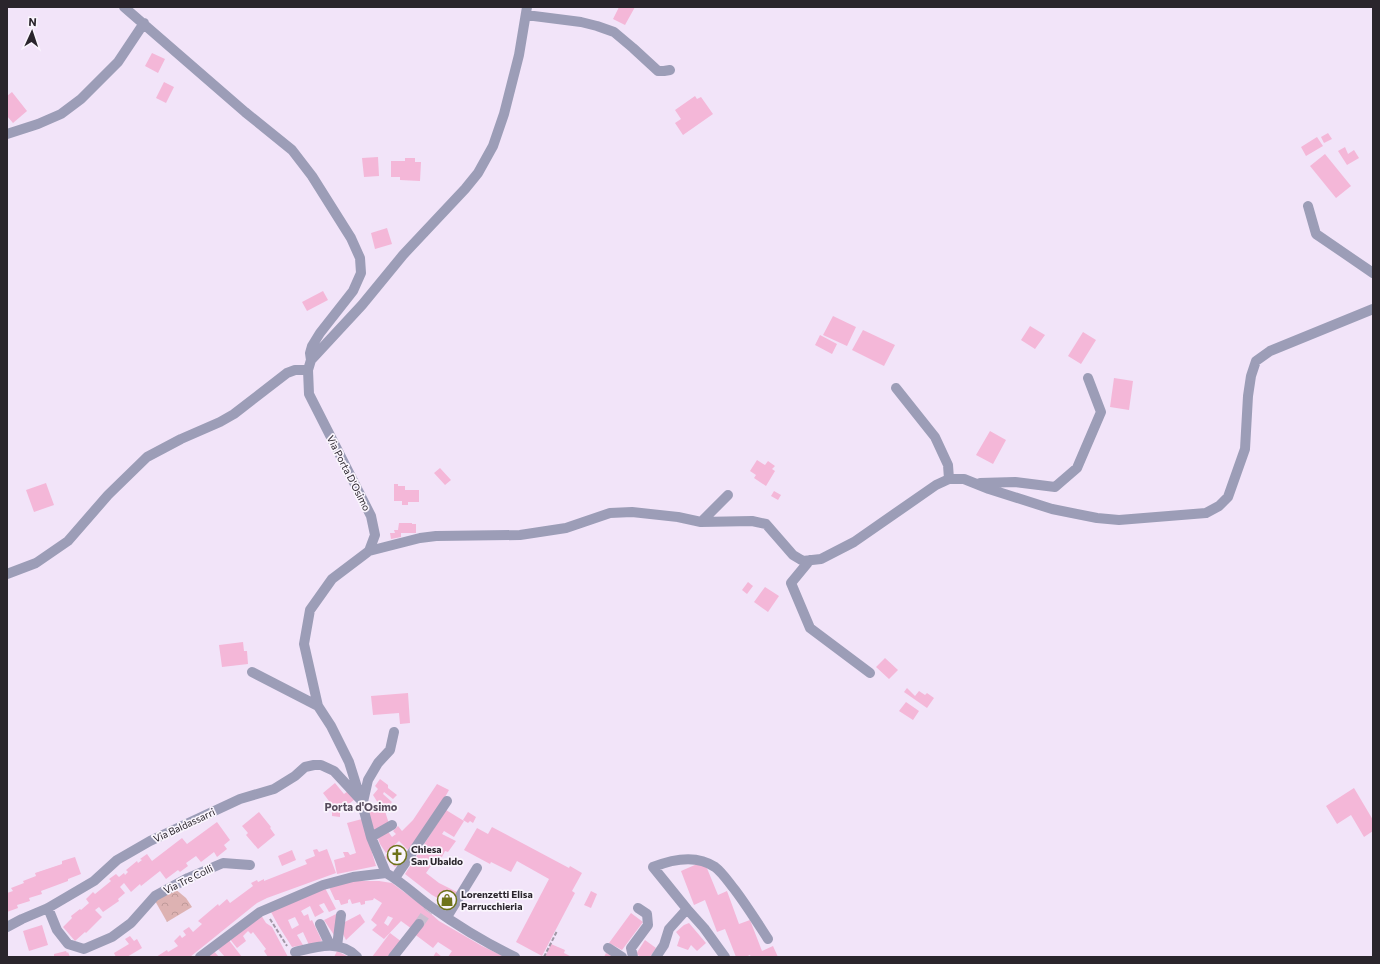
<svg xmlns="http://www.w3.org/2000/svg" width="1380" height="964" font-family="Commissioner,sans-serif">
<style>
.forest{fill:url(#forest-crowns)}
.building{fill:#f4b7d8;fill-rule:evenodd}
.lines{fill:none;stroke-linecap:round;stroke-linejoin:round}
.minor-tunnel{stroke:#cabed0;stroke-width:10;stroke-dasharray:10 5;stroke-linecap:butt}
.path{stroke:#a197a6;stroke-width:2;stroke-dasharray:4 2;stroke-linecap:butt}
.minor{stroke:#9c9db7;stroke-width:10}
.labels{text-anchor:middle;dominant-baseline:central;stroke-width:3.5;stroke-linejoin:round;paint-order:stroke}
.street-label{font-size:10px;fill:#2a252c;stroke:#faf5fd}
.poi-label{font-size:10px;font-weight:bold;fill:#2a252c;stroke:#faf5fd;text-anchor:start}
.neighbourhood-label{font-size:11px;font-weight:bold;fill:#564b5c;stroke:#faf5fd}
</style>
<defs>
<pattern id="forest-crowns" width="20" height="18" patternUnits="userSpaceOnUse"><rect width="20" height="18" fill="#ddb2b2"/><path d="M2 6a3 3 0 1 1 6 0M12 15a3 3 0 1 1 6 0" fill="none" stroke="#be9999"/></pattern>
</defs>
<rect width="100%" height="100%" fill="#f2e4f9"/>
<path class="forest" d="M174 888 186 898 192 907 167 922 154 899Z"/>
<path class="building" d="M619 7H635L625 25 613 19Z
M152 53 165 59 158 73 145 66Z
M164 82 174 87 166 103 156 98Z
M12 92 27 111 13 123 7 116V96Z
M695 96 697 99 701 97 713 114 683 135 675 123 681 119 675 110Z
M1328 133 1332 139 1324 143 1321 137Z
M1317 137 1323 146 1306 156 1301 147Z
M1345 147 1348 154 1354 150 1359 158 1347 165 1338 151Z
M1325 154 1351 186 1336 198 1310 166Z
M378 157 379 176 364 177 362 158Z
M405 158H415V162H421L420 181 400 180V177H391V161H405Z
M387 228 392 244 375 249 371 233Z
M323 291 328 300 307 311 302 302Z
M833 316 856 327 847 346 823 335Z
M1030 326 1045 335 1035 349 1021 340Z
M863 330 895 345 884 366 852 350Z
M1083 332 1096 340 1081 364 1068 356Z
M820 335 837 344 832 354 815 345Z
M1114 378 1133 381 1129 410 1110 407Z
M990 431 1006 440 993 464 976 455Z
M757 460 765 465 768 461 775 466 772 469 775 471 766 486 754 478 756 475 750 471Z
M440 468 451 480 445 485 434 473Z
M46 483 54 505 34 512 26 490Z
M394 484H398V486H405V490H419V502H408V505H402V501H394Z
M774 491 781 495 778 500 771 496Z
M399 523H412V524H416V533H401V537L391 539 390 533H395L394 530H398Z
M748 582 753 586 747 594 742 590Z
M765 587 779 596 768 612 754 602Z
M243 642 244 651H247L248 664 222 667 219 645Z
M885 658 898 670 889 679 876 667Z
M907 688 915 696 919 691 925 695 927 693 934 698 927 708 904 692Z
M408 693 410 723 400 724 399 713 373 715 371 696Z
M906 702 919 711 913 720 899 711Z
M380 779 388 785V788L397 795 393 799 384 792 383 794 392 802 385 811 389 824 375 832 367 812 368 810 378 803 373 795 378 789 375 786Z
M335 783 344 794 348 791 355 799 345 807 342 804 335 809 323 793Z
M437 784 449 790 440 806 408 850 399 841 386 853 380 844 377 836 387 830 392 837 396 834 393 831 398 826 402 831 413 820Z
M1354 788 1373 820V831L1364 837 1351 815 1337 824 1326 806Z
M332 809H340V817L332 816Z
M446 810 464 821 454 837 444 831 442 834 456 841 448 852 445 851 442 857 438 856 426 873 439 883 459 893 452 906 432 895 405 874Z
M259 812 271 827 270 828 275 835 258 849 246 835 248 833 242 826Z
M468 812 476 817 473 823 470 821 468 823 463 820Z
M362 819 376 866 337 874 334 860 345 857 343 852H348L350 855 356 853 347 823Z
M217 822 230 840 224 845 227 849 217 857 214 852 201 862 196 856 186 863 188 866 180 872 178 870 166 879 160 871 141 886 140 884 131 892 124 883 120 887 125 893 118 899 119 901 103 912 99 907 95 910 102 917 86 933 85 932 75 941 63 927 72 918 71 916 80 909 81 910 89 903 86 899 93 892 95 894 111 881 109 879 116 874 119 877 124 873 125 875 128 872 126 870 137 861 138 863 142 860 140 859 147 854 152 861 182 838 187 844Z
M492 827 569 868 570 866 582 873 572 891 575 893 542 956 516 942 549 879 517 861 511 872 491 862 490 864 464 850 477 828 488 834Z
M399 844 409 854 395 867 385 857Z
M317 849 319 852 327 849 336 873 267 898 257 903 190 957H156L167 950 168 952 178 946 174 941 180 935 182 938 186 935 183 931 189 927 193 932 202 924 198 921 218 904 219 906 227 899 230 903 253 886 251 883 257 880 258 882 264 879V881L307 864 305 860 315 856 313 850Z
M292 850 296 860 282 866 278 856Z
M75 857 81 874 68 879V881L41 891 42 894 29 898 30 901 17 905 18 908 7 912V893L13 891 11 888 24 883 23 881 36 876 35 873 62 864V861Z
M704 861 718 895 727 891 739 924 750 920 762 951 773 946 778 957H751L750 955 745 957H736L725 929 717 932 705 900 694 905 681 871Z
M352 881H379L392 883 419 903 439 921 482 946 505 957H448L452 951 438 942 433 948 413 933 412 929 401 921 384 939 372 930 377 925 371 920 382 903 374 898 373 900 365 901V904L361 905 360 902 352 904 350 899 348 900V903L341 905 339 900H335L329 887ZM388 916 393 918 388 926 384 923Z
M325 888 336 909 329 912 324 903 319 905 324 912 315 917 310 906 301 911 304 916 308 914 310 921 312 920 322 941 309 945 303 932 297 935 303 945 292 947 278 925 271 912ZM295 917 299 925 292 929 288 920Z
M591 891 597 894 591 908 584 905Z
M338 913 334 935 324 920Z
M631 913 643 922 622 950 609 943Z
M360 914 365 922 346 940 341 930V924Z
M261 915 266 923 272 927 288 957H268L264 951 266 949 253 932 251 934 248 931 243 936 246 941 237 948 229 938Z
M689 923 706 943 697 951 691 945 688 950 677 946 680 937 676 932 684 925Z
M42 925 48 945 29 951 23 931Z
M390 933 402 942 390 957H372Z
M130 936 134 941 137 939 142 948 127 957H116L114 953 129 944 125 939Z
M228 939 242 957H225L217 948Z
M645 940 656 948 650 957H641L636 954Z
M551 944 565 950 564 953 572 957H545Z
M213 950 219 957H206Z
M66 951 67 953 68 952 70 957H54V954Z
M337 951 349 957H334Z
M436 952 442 957H433Z
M606 953 615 957H604Z"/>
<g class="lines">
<path class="minor-tunnel" d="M419 924 428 911"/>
<path class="path" d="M270 919 287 946
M544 957 557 931"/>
<path class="minor" d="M124 7 245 112 292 150 312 176 351 238 360 258 361 273 353 291 320 333 312 346 310 353 311 360
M526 15 581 22 597 26 614 32 633 48 658 71H664L670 70
M7 134 38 124 61 114 81 99 118 62 144 23
M1308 206 1316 234 1373 273
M896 388 935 437 948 465 949 479
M980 483 1015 482 1055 487 1077 468 1101 412 1088 378
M701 522 728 495
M369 551 420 538 436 536 520 535 566 528 610 513 632 512 678 517 701 522 752 521 766 524 793 555 803 561 821 559 854 542 936 485 949 479H964L989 489 1052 509 1097 518 1119 520 1206 513 1219 506 1228 497 1245 449 1248 396 1251 376 1256 361 1270 351 1373 309
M810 560 791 583 810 628 870 673
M7 574 36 563 68 541 108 495 147 457 181 439 220 422 234 414 287 373 295 370H308
M252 672 318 706
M363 802 368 780 378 763 390 750 394 732
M371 837 392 825
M386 873 371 837 361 800 349 762 331 726 318 706 304 644 310 610 332 579 369 551 375 535 371 516 309 394 308 370 311 360 362 305 403 255 465 189 478 173 493 146 504 114 519 55 527 7
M386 873C402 882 415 895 430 906 455 924 488 944 515 957
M395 878 447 801
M48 908 57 930 68 944 84 949 112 937 131 923 155 896 188 878 223 863 250 865
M687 909 653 867C673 859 696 854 715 867 723 873 729 883 735 890 747 906 757 922 768 939
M447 917 477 868
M320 924 330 945
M7 927 22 919 48 908 94 881 117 860 150 841 240 799 274 789 295 776 305 767 314 765H321L334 771 359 798
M337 946 341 915
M608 948 622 957
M295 952C316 947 340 939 357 957
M200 957 260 912 323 885 353 877 386 873
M393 957 419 924
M633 957 631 948 648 925 647 914 638 908
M656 957 664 945 669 929 687 909 704 928 725 957"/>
</g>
<defs>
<g id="church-ring" transform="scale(1)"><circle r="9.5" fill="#faf5fd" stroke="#6e731b" stroke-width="1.5"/><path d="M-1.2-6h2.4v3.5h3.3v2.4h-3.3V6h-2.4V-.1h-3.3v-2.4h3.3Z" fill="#6e731b"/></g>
<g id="shop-ring" transform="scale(1)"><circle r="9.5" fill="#faf5fd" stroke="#6e731b" stroke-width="1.5"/><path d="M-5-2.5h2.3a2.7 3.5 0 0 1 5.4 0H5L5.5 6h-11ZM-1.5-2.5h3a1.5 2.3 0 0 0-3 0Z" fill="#6e731b"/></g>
</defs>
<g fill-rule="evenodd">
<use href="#church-ring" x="397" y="855"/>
<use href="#shop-ring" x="447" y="900"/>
</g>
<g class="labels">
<g class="street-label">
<text transform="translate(349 473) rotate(63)">Via Porta D'Osimo</text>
<text transform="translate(184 825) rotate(-25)">Via Baldassarri</text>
<text transform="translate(188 879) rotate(-26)">Via Tre Colli</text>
</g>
<g class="poi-label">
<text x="411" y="849">Chiesa<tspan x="411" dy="12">San Ubaldo</tspan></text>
<text x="461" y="894">Lorenzetti Elisa<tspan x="461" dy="12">Parrucchieria</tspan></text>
</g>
<g class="neighbourhood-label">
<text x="361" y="806">Porta d'Osimo</text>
</g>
</g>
<rect width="1380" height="964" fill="none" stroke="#2a252c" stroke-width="16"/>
<g transform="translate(32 32) rotate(3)" stroke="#faf5fd" stroke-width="3" paint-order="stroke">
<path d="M0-3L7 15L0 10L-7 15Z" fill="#2a252c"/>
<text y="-6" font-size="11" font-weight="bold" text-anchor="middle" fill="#2a252c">N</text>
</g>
</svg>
